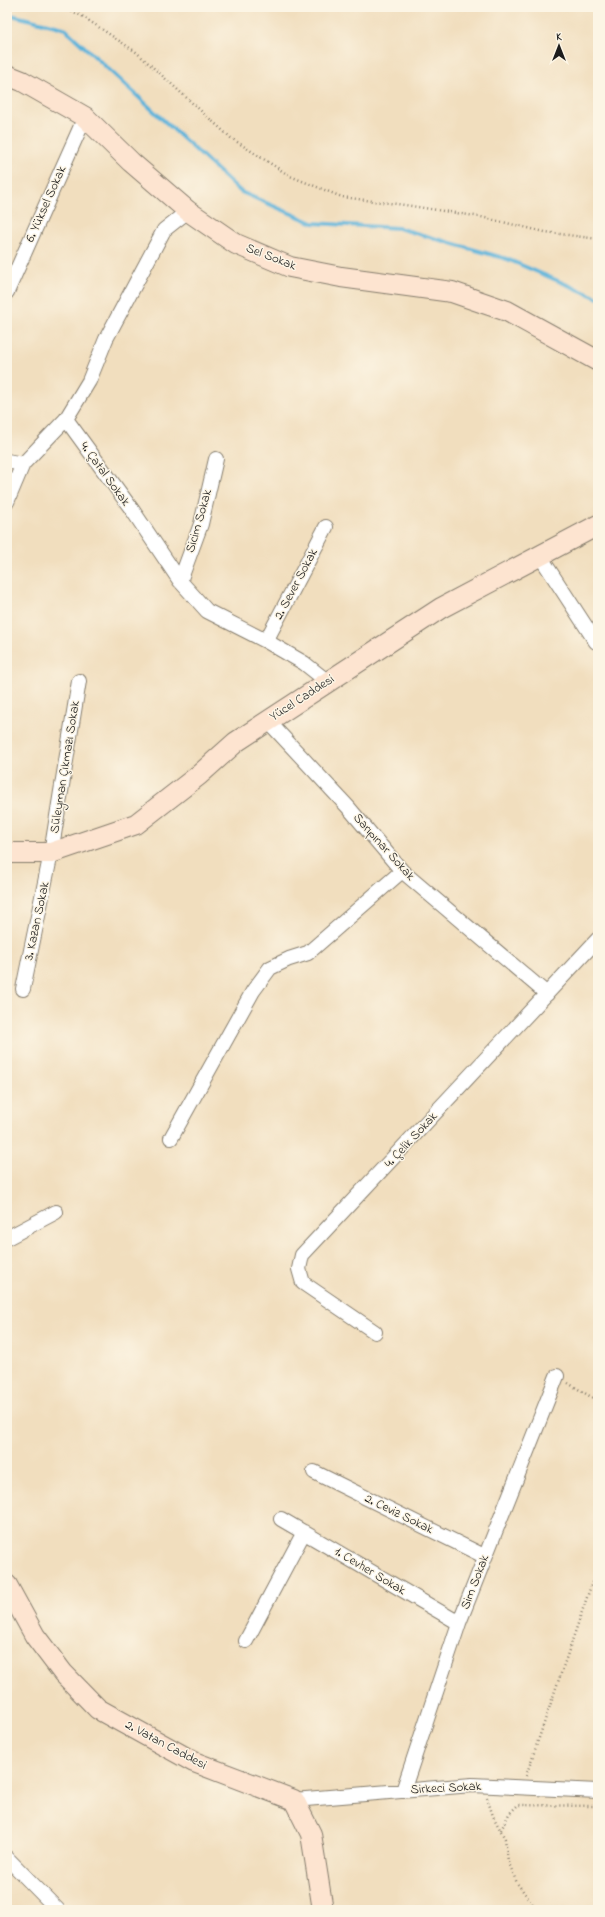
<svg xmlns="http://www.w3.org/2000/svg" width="605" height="1917" font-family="'Indie Flower',sans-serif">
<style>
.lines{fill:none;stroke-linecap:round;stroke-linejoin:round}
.stream{stroke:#5db3da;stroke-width:4}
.street-casing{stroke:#867d6d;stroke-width:16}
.secondary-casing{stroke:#867d6d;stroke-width:22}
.path{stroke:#867d6d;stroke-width:2.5;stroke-dasharray:1 3;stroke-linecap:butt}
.street{stroke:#fff;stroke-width:14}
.secondary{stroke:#fde4d0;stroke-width:20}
.labels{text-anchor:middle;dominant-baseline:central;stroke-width:3;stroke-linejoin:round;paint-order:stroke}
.street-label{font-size:13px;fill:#1c1c1c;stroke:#fcf5e5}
</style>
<rect width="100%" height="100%" fill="#fcf5e5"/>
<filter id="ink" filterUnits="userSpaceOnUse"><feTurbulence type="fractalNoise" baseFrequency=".025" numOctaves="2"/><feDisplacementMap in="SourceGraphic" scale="8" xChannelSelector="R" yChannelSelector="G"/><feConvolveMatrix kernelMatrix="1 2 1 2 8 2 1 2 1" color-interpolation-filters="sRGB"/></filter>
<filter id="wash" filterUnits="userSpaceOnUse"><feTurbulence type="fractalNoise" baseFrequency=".012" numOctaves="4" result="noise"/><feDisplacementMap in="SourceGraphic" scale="16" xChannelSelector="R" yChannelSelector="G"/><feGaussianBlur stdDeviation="0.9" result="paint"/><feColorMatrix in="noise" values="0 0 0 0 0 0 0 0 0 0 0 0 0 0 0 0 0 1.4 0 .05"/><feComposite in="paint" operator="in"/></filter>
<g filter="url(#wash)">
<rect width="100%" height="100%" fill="#f1debe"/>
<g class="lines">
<path class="stream" d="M7 14 64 28 241 192 313 223 398 228 507 259 598 298"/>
</g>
</g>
<g filter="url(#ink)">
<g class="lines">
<g class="street-casing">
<path id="street" d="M188 211 164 230 106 339 89 381 66 419 133 511 180 581 207 611 266 641 304 663 328 682
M7 292 85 117
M7 461 23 464
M7 502 23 464 66 419
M540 556 596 642 598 641
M180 581 201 524 216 459
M266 641 326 527
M267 720 348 807 402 871 547 994
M23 989 51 853 79 681
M171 1138 253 991 270 968 289 959 308 953 402 871
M7 1238 56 1212
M375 1332 303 1283 299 1269 302 1255 598 939
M314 1472 484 1556
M281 1519 459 1623
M246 1641 304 1532
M403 1791 459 1623 557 1376
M294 1800 472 1785 598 1791
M7 1858 58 1910"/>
</g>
<g class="secondary-casing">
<path id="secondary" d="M7 75 22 81 85 117 131 162 188 211 236 244 290 267 341 277 452 292 507 311 598 361
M7 853H51L136 824 199 775 236 742 441 608 598 525
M7 1585 35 1636 63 1673 98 1709 194 1762 294 1800 311 1834 323 1910"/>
</g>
<path class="path" d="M60 7 82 16 136 52 231 138 290 176 342 197 405 205 481 217 545 232 598 239
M568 1383 598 1401
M526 1776 598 1565
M487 1798 493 1816 505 1839 508 1861 517 1883 537 1910
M501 1830 509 1814 518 1805 597 1806"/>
<use href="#street" class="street"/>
<use href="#secondary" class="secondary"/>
</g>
</g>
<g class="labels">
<g class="street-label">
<text transform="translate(46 204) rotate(-66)">6. Yüksel Sokak</text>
<text transform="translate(271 257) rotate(21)">Sel Sokak</text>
<text transform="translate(105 474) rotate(54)">4. Çatal Sokak</text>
<text transform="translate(199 521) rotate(-74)">Sicim Sokak</text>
<text transform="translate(296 584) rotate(-62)">2. Sever Sokak</text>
<text transform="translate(302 698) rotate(-33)">Yücel Caddesi</text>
<text transform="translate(65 767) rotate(-81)">Süleyman Çıkmazı Sokak</text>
<text transform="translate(384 847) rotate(48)">Sarıpınar Sokak</text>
<text transform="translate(37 921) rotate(-78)">3. Kazan Sokak</text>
<text transform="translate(411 1140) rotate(-47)">4. Çelik Sokak</text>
<text transform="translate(399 1514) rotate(26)">2. Ceviz Sokak</text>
<text transform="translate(370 1571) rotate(31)">1. Cevher Sokak</text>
<text transform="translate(475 1582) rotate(-69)">Sim Sokak</text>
<text transform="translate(166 1745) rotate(28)">2. Vatan Caddesi</text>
<text transform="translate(446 1788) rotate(-3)">Sirkeci Sokak</text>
</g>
</g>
<rect width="605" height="1917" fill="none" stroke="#fcf5e5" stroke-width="24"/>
<g transform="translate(559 46)" stroke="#fcf5e5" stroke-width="3" paint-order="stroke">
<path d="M0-3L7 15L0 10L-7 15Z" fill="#1c1c1c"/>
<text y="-6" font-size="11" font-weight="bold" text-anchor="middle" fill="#1c1c1c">K</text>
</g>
</svg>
